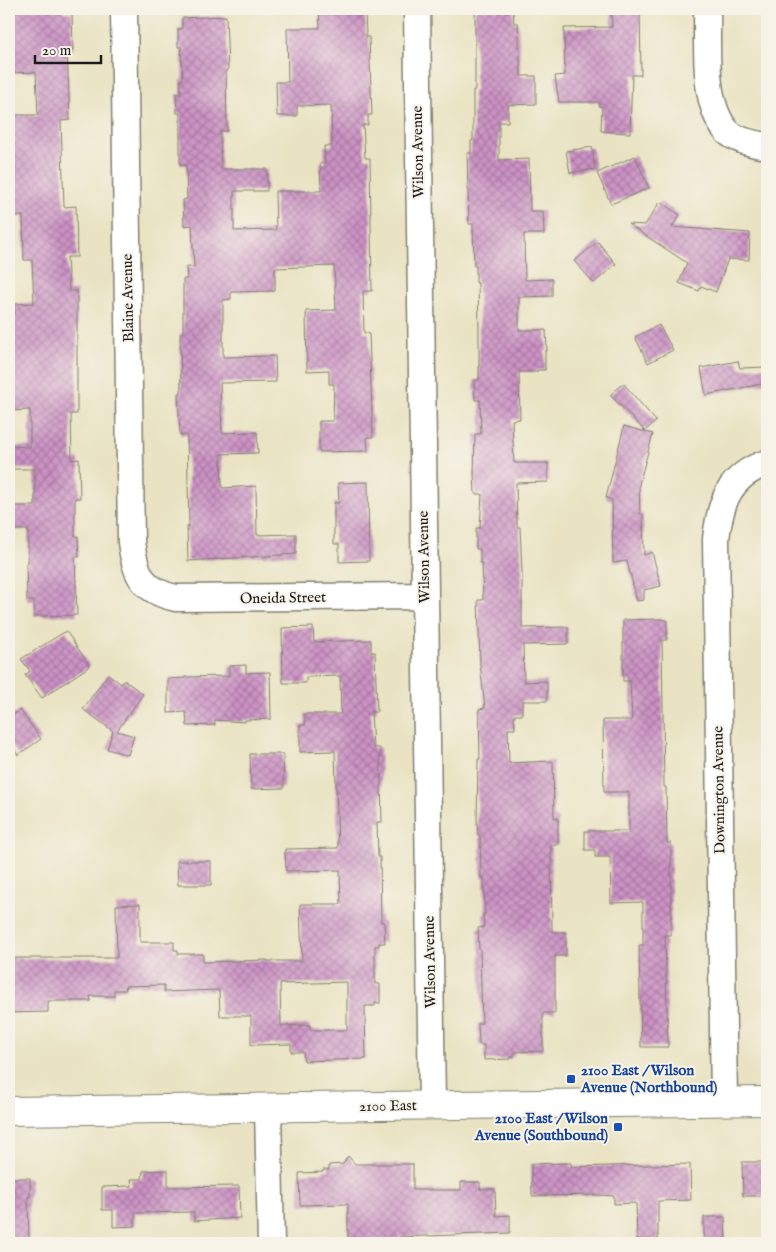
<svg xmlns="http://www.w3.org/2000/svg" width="776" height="1252" font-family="'IM FELL English',serif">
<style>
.building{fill:url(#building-cross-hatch);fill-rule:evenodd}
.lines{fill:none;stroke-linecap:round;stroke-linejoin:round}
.street-casing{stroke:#828070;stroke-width:29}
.secondary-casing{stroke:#828070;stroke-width:30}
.street{stroke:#fff;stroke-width:26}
.secondary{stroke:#fff;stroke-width:28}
.transit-dot{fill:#1a4fb4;stroke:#f7f3e8;stroke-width:2}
.labels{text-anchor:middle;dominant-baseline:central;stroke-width:4;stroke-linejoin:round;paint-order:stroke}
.street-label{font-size:15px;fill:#1c1c1c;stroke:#f7f3e8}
.transit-label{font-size:15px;font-weight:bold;fill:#164399;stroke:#f7f3e8;text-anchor:start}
</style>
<defs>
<pattern id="building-cross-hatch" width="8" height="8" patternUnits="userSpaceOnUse" patternTransform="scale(1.25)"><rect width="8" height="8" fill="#cc93c5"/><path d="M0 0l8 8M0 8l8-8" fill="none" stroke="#a5779f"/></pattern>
</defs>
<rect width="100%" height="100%" fill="#f7f3e8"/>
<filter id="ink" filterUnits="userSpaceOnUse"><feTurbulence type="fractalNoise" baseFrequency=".02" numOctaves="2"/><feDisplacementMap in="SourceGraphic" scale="10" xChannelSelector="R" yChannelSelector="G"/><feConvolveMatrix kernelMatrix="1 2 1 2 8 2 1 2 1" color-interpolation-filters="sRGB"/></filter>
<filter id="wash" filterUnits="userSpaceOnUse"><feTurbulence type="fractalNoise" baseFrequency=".0096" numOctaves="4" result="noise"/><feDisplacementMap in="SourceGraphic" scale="20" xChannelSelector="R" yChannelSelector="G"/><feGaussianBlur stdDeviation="1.12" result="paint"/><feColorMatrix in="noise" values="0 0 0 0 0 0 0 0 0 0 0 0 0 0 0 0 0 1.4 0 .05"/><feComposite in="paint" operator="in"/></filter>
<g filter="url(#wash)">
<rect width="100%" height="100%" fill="#e9e3c3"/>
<g id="blocks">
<path class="building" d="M9 9H63V12H72L73 50H67L70 120 61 121 64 207 76 206 77 257H67L69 291H77V414H71L72 460 79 459 80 498H75V536H78L79 557H75L77 615 34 616V601H27L26 564H28V530H9V506H35V469H9V446L30 447V410L9 411V313H15L14 304 34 303 32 260H24L23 216H9V195H11L9 115H38L36 72 9 73Z
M319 9H365L366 37H369L372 115H368V125H363L365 158H370L372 291H363L364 333H369L373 437H367L368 451 319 452V421H333L334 384H329V370L307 371 306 311 336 310 334 266 275 268V291L231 292V299L223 300V357L275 356 276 382 220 383 222 433 257 432 258 453 221 454 222 488 256 486 257 535 296 534V554L188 561 187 526H189L187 435H180L178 393H181L180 333H183V279H187L186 267H194L192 225 184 226 183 200 187 199 186 165H180V113H177L176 94H181L180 80H183L181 47H178V29H182V18L226 16 228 70H226L227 131H220L221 169H267V191H234V231L276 230 275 191H321L320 163H325L324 146H332L331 105 297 106V116H277L276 82H288L287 28H320Z
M475 9H513L514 23H518L521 76H536V104L508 105V122H499V160L529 159 530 211H543L544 234H524L525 280 552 279V296L519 297V330H546L547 351H545V370H537V372H519L520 419 512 420 514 463H548V482L516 483 517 527H520L522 572V628L568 627V644L523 645 524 682 547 681V701H522V715H514L515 729H508L509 763 553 761 554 818H558V845H551L552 932H566V956H555V1013H543V1051L514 1052V1057H511V1059L484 1060V1045H479L478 1023H482L480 949H479L478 928 484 927 483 914H485L484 878H481L480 835H478L477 823 478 759H480L479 709 485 708 480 664 478 600H483L482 563H480V549H476V528H480L482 494H475L474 474 475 434H481L480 400H475L474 380H479V328L478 283H476V266H474L473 224H469L467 153H471V141L473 140V90H475Z
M611 9H640L641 75H632L630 133 601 131 602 107 599 106V102H559L555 76 565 75 564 28 612 27Z
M592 147 595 169 570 173 566 151Z
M635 156 649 188 611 204 597 173Z
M660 202 680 215 672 227 750 233 749 260 728 259 716 292 701 286 699 291 679 283 687 263 628 224 645 225Z
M598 242 616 264 594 283 574 261Z
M659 325 673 350 648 363 635 337Z
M738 361 740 368 767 367V383L706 395 701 368Z
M623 383 656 421 645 431 610 395Z
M624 426 653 434 639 484 640 514H643L644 555 652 552 661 586 644 590V600L637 601 627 561 613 563 612 500 606 498Z
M368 482 369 561 339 562V544H334V503H339L338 483Z
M662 619 667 620V640H662L663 711 664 787H666L667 843H671V935H665L668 1047H641L639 945H643V902L611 903 610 857H595V850H585V831H629V792H604L603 720H632L630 681H623V620Z
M313 627 314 642 371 640V652H375L377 712H371L373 748H380L382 822H377L378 857H380L381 922H384L385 943H379V946H375V984H380V1003H375V1006H365L366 1059 304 1061 303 1052H291V1044L251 1045V1016H220L219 990 164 992V985L125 986 126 990H114V996H90L91 1001H48V1012L9 1013V958H117L116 905 140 904V942H174V950H178V954H203V962L267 960V961H302L300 904H341L340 870 286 871 285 849 338 848 335 751 300 752V725H305V714H341L340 676 306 677V683H283L282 628ZM347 982V1030H310V1025L281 1026 280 984Z
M66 631 90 666 42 698 25 675 30 671 21 659Z
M246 665V673L270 672 271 719 245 720V722L215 720V725L187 726 186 712 168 713V679L185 678V677L229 676V666Z
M108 674 121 684 124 680 143 694 117 731 134 736 128 755 107 749 113 731 83 709Z
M20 710 41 739 18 755 9 742V718Z
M250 754H283L284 788 251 789Z
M177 861H211V885H178Z
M348 1156 355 1164H413V1190H461V1182H480V1189H495L496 1216 510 1215V1233L399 1237V1243H375V1240H351V1238H348V1204L300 1205 299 1173 323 1172V1170H329V1165L343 1164Z
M742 1162H767V1196H743Z
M571 1163V1167L690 1164 691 1200 658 1201V1240H637L636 1203 614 1204V1196L600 1195 532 1196 531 1164Z
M168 1170V1187L239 1186 240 1218 194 1221V1212L135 1213V1226L113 1227V1210H102V1187L132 1186 131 1179H142L143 1171Z
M9 1178H30V1197H28L29 1242 9 1243Z
M704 1217H725L726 1243H704Z"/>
</g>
</g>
<g filter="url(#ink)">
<use href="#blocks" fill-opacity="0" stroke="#828070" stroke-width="1"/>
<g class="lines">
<g class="street-casing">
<path id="street" d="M124 9 131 542C135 573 142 591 176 598L425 596
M417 9 432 1105
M707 9C708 44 702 99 725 129 733 140 754 144 767 146
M724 1101 716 539C720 503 729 475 767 463
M268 1108 271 1243"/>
</g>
<g class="secondary-casing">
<path id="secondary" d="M9 1111 767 1101"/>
</g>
<use href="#street" class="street"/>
<use href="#secondary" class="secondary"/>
</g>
</g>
<g class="transit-dot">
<rect x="566" y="1074" width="10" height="10" rx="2.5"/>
<rect x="613" y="1122" width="10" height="10" rx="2.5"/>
</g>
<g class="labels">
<g class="street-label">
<text transform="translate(418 152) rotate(-91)">Wilson Avenue</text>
<text transform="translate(128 298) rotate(-91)">Blaine Avenue</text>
<text transform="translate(424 557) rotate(-91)">Wilson Avenue</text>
<text transform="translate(283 598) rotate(-1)">Oneida Street</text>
<text transform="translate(719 790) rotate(-91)">Downington Avenue</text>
<text transform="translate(430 962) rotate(-91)">Wilson Avenue</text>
<text transform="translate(388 1106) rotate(-1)">2100 East</text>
</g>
<g class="transit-label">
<text x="581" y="1070">2100 East / Wilson<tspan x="581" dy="17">Avenue (Northbound)</tspan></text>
<text x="608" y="1118" text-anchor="end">2100 East / Wilson<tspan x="608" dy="17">Avenue (Southbound)</tspan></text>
</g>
</g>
<rect width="776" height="1252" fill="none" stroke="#f7f3e8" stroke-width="30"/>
<path d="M35 55v8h66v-8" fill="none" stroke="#1c1c1c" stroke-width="2.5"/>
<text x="42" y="55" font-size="15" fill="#1c1c1c" stroke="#f7f3e8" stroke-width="4" paint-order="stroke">20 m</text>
</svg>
